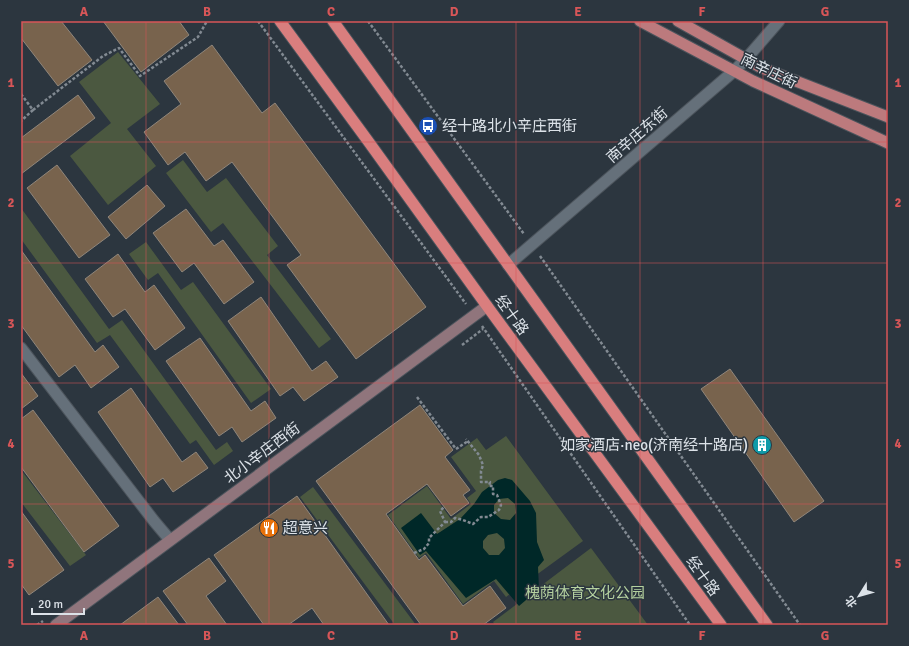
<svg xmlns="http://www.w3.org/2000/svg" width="909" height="646" font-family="Signika,'Noto Sans SC',sans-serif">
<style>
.green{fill:#4b5840}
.water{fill:#002828;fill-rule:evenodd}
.building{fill:#78634d;stroke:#90867b}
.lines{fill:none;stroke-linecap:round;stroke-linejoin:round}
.minor-casing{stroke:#4c545c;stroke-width:13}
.tertiary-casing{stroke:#4c545c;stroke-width:13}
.secondary-casing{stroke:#4c545c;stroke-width:13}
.primary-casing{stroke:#4c545c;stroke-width:13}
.trunk-casing{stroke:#4c545c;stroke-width:13}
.path{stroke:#828a92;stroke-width:2.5;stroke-dasharray:3 2;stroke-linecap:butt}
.minor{stroke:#65707a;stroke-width:11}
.tertiary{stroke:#65707a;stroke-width:11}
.secondary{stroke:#90757c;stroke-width:11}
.primary{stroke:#bc7a7d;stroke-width:11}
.trunk{stroke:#d97e7e;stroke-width:11}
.grid{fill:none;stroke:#d85658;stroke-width:1;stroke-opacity:0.55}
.labels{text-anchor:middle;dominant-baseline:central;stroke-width:3;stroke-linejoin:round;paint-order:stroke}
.street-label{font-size:15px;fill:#dce2e8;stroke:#2c363f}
.poi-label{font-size:15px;fill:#dce2e8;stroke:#2c363f;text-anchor:start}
.park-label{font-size:15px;fill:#b5d19f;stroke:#2c363f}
.neatline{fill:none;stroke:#d85658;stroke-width:1.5}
.grid-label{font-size:13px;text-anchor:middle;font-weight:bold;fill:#d85658}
</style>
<rect width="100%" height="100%" fill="#2c363f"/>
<path class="green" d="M118 52 160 104 127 129 156 166 108 205 70 156 111 123 79 82Z
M183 160 207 192 226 178 278 246 267 255 331 339 319 348 223 223 211 232 166 173Z
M21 208 109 329 122 320 216 450 227 442 233 451 214 465 196 440 190 444 110 335 97 343 21 239Z
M146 242 181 290 193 282 271 389 251 403 158 273 148 280 129 254Z
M506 436 583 541 506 597 494 581 463 604 426 553 419 558 388 515 427 486 451 519 471 504 467 498 476 491 451 457 477 438 486 450Z
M21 470 86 555 70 566 21 502Z
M313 487 416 625H395L300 497Z
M591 548 648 625H495L493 622Z"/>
<path class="water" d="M505 478 512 480 530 501 536 513 537 542 544 560 538 567 539 589 519 606 496 579 466 598 426 551 420 555 401 528 421 513 437 534 460 519 474 504 482 492 498 480ZM508 498 515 504 516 513 510 520 501 519 494 513V505L499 499ZM497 533 504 539 505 548 499 555H489L483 548V541L488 535Z"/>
<path class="building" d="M21 21H61L92 60 58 86 21 38Z
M103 21H179L189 35 141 72Z
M212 45 262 113 275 103 426 307 356 359 287 265 301 255 232 162 206 181 185 152 168 165 144 132 181 104 164 81Z
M78 95 95 118 21 174V138Z
M57 165 110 235 79 258 27 188Z
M147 185 165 206 126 239 108 217Z
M186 209 214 246 223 240 254 282 224 304 194 263 182 272 153 233Z
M21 250 95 352 103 345 119 367 91 388 75 365 59 377 21 325Z
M118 254 145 292 154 285 185 328 155 350 125 309 113 317 85 279Z
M261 297 312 371 326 361 338 377 304 401 293 387 280 396 228 321Z
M200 338 251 411 265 401 276 418 242 442 232 427 219 436 166 361Z
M730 369 824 501 794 522 701 389Z
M21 373 38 396 21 409Z
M131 388 182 462 196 452 208 468 173 492 163 478 150 487 98 412Z
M420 405 453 450 445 457 470 490 463 495 469 503 451 516 427 484 386 514 419 560 425 555 463 606 490 586 506 608 483 625H421L316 481Z
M33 410 119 526 84 552 21 467V419Z
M297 496 389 625H324L312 608 288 625H264L214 555Z
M21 511 64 570 29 595 21 584Z
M209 558 226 581 206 596 227 625H188L163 591Z
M158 597 179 625H120Z"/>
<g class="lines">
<g class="minor-casing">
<path id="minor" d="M21 348 154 521 170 540"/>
</g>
<g class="tertiary-casing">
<path id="tertiary" d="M508 265 734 71 746 59 779 21"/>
</g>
<g class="secondary-casing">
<path id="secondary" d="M56 625 487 306"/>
</g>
<g class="primary-casing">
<path id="primary" d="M640 21 753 81 888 143
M678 21 760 67 888 117"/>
</g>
<g class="trunk-casing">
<path id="trunk" d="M280 21 368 141 487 306 721 625
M333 21 767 625"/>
</g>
<path class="path" d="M258 21 466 304
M368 21 524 234
M21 94 33 110 21 121
M33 110 103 56 119 48 140 76 198 37 207 21
M540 256 800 625
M482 326 690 625
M462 345 483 329
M417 397 456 449 468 441
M445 522H451L455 518 463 520 473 524 481 517H488L499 510 501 505 497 495 493 494V486H489L490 482H481V471L483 465 479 455 466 439
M414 553 424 549 429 543V538L445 522 440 511 444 507
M37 625 43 621"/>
<use href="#minor" class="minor"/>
<use href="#tertiary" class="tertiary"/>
<use href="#secondary" class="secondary"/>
<use href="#primary" class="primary"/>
<use href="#trunk" class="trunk"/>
</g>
<path class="grid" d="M146 21V625M269 21V625M393 21V625M516 21V625M640 21V625M763 21V625M21 142H888M21 263H888M21 383H888M21 504H888"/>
<defs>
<g id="bus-disc" transform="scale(1)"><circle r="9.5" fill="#1a4fb4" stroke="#2c363f"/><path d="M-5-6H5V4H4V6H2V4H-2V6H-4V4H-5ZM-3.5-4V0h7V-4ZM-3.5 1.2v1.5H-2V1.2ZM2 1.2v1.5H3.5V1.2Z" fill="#fff"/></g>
<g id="building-disc" transform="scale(1)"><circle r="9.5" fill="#0f9aa8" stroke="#2c363f"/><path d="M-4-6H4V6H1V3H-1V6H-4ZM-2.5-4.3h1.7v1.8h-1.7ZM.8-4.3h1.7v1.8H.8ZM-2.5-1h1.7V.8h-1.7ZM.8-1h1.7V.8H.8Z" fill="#fff"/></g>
<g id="restaurant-disc" transform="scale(1)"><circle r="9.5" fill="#e8710a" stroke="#2c363f"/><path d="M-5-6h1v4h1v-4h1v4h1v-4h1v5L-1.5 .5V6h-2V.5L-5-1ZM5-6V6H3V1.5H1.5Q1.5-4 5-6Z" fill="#fff"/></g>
</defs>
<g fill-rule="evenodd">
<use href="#bus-disc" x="428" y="126"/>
<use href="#building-disc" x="762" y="445"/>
<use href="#restaurant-disc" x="269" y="528"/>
</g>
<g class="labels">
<g class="street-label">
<text transform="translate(769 71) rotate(26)">南辛庄街</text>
<text transform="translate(637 135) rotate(-41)">南辛庄东街</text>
<text transform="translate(512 315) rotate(54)">经十路</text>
<text transform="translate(262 453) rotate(-37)">北小辛庄西街</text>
<text transform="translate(703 576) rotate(54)">经十路</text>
</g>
<g class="poi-label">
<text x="442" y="126">经十路北小辛庄西街</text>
<text x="748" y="445" text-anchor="end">如家酒店·neo(济南经十路店)</text>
<text x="283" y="528">超意兴</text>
</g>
<g class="park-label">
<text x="585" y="593">槐荫体育文化公园</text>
</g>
</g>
<rect width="909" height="646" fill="none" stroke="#2c363f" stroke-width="44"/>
<g transform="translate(859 596) rotate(233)" stroke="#2c363f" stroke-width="3" paint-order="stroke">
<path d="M0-3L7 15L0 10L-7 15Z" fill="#dce2e8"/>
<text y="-6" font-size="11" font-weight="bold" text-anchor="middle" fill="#dce2e8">北</text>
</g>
<path d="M32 608v6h52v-6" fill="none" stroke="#dce2e8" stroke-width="2"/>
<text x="38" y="608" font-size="12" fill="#dce2e8" stroke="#2c363f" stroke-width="3" paint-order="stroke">20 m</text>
<rect x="22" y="22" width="865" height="602" class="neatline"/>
<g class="grid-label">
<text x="84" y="16">A</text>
<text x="207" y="16">B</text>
<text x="331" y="16">C</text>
<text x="454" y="16">D</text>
<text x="578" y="16">E</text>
<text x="702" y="16">F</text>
<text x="825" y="16">G</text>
<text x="11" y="87">1</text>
<text x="898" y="87">1</text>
<text x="11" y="207">2</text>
<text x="898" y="207">2</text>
<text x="11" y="328">3</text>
<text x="898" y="328">3</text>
<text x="11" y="448">4</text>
<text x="898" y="448">4</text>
<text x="11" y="568">5</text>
<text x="898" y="568">5</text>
<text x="84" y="640">A</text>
<text x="207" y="640">B</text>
<text x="331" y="640">C</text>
<text x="454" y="640">D</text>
<text x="578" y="640">E</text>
<text x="702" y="640">F</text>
<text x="825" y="640">G</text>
</g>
</svg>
